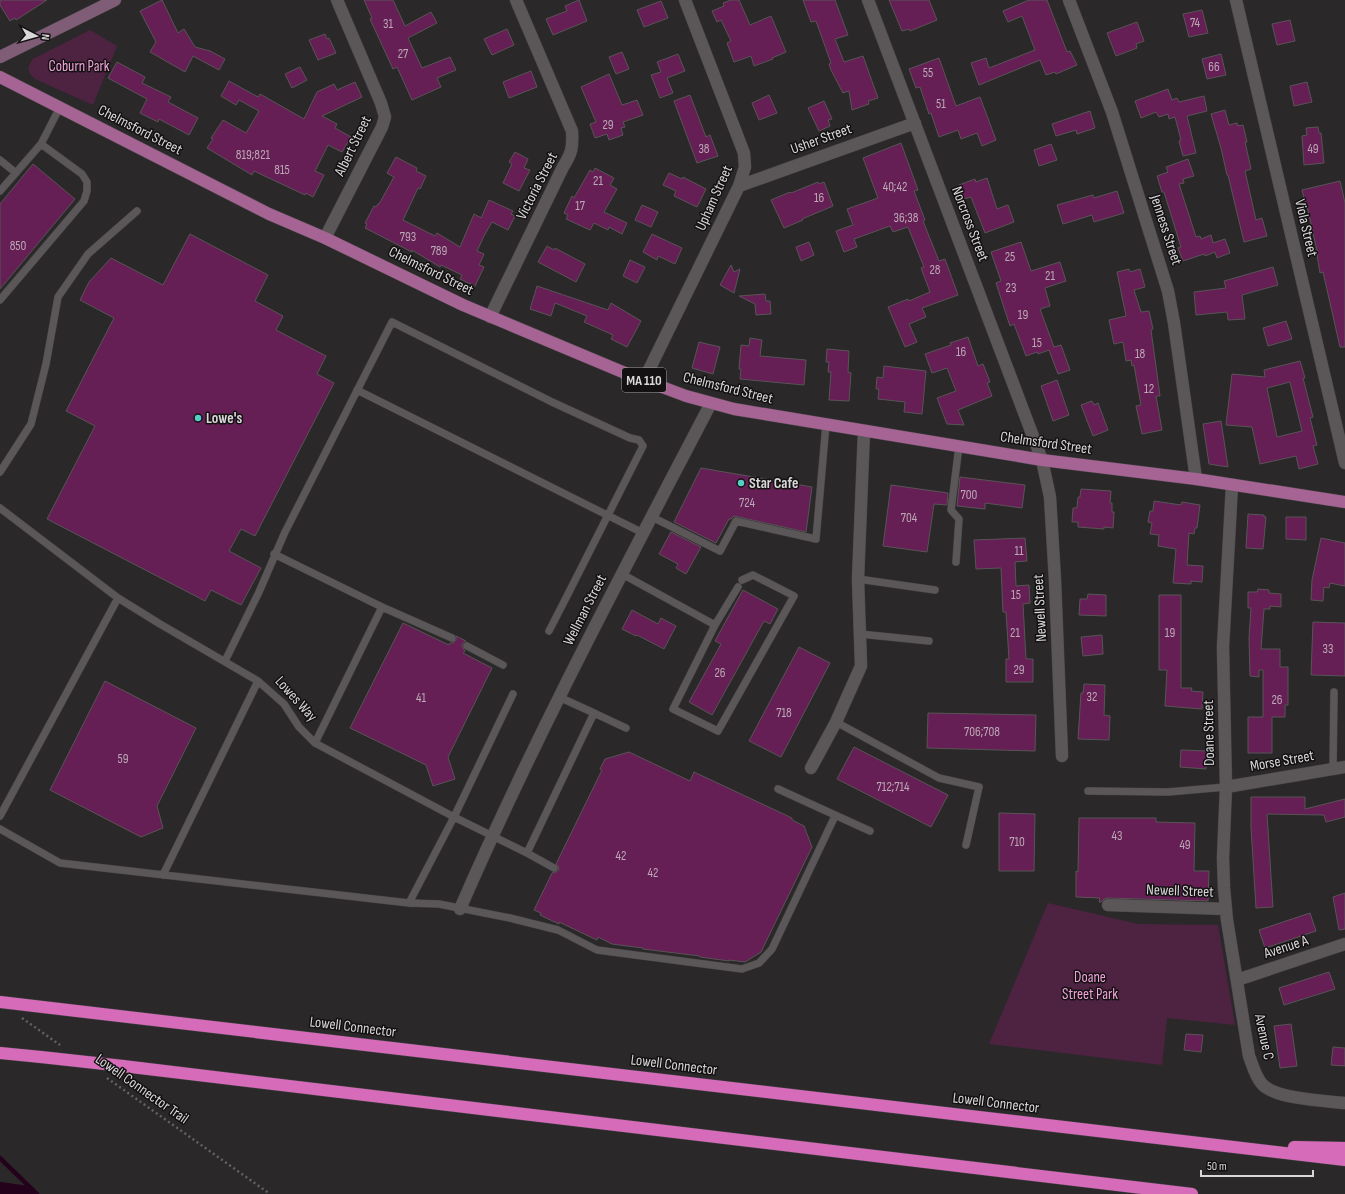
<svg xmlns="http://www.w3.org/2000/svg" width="1345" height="1194" font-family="'Sofia Sans Condensed',sans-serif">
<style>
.green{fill:#4e2342}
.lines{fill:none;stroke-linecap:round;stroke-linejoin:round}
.stream{stroke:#24021c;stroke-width:4.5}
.canal{stroke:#24021c;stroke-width:16}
.building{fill:#651f54;stroke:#585457;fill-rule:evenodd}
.lane-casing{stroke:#474446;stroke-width:8}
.street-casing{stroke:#474446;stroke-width:13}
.secondary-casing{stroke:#474446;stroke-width:13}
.primary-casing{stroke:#474446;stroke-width:13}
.highway-casing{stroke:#474446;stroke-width:13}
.path{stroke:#656264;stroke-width:2.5;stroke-dasharray:2 3;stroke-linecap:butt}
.lane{stroke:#5b5759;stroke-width:7}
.street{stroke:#5b5759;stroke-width:12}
.secondary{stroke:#805d76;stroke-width:12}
.primary{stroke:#a56493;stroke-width:12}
.highway{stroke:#d66cb9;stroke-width:12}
.highway-bridge-casing{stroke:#474446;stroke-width:13;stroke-linecap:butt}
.highway-bridge{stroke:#d66cb9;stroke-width:12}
.poi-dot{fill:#55cec5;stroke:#131112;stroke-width:1.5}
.labels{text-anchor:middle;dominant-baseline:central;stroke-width:3;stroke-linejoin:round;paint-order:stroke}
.number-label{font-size:13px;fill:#bca9b7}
.shield{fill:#131112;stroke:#9e9c9d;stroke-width:1}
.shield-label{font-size:14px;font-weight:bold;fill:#d9d7d8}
.park-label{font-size:15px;fill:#f4a2db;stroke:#131112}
.street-label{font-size:15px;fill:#d9d7d8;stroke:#131112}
.poi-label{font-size:15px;font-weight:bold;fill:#d9d7d8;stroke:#131112;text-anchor:start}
</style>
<rect width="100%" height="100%" fill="#2b282a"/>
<path class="green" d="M90 30 117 46 93 105 35 79C26 71 27 68 33 59Z
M1048 903 1138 924 1218 925 1235 1025 1167 1018 1162 1065 989 1044Z"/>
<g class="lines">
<path class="stream" d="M0 1158 37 1194"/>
<path class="canal" d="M0 1190 28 1194"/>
</g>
<path class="building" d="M0 0H47L16 20 15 18 10 21 0 5Z
M162 0 178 33 184 29 195 47 210 51 225 59 219 70 193 56 185 72 150 52 156 42 140 11Z
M364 0H393L405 26 431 12 437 23 408 38 422 68 450 57 456 70 437 78 441 87 412 100 397 67 393 69 370 19 372 18Z
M579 0 587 21 553 35 546 19 567 11 565 6Z
M731 0H739L750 25 771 16 786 52 772 58 773 59 754 66 751 56 734 62 727 43 731 41 721 20 717 22 712 11 724 6 723 3Z
M803 0H835L848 35 835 39 844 62 863 56 878 98 868 101 869 104 852 110 849 91 843 93 831 70 829 64 831 63 816 21 811 22Z
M889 0H929L937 20 910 31 909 29 902 31Z
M1029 0H1047L1067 52 1070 51 1077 65 1056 74 1055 72 1046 75 1040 60 979 85 971 63 986 58 989 68 1035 50 1022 16 1008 22 1003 11Z
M661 1 668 18 644 27 637 10Z
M1202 10 1208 33 1189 37 1183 14Z
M1290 20 1295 41 1277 45 1272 24Z
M1137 22 1144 41 1136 44 1137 48 1116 56 1107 33Z
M507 29 514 45 492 55 484 39Z
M325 34 327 39 329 38 336 53 318 60 309 40Z
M622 52 629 69 616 74 609 57Z
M678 54 685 71 667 78 673 93 660 98 651 75 661 72 657 62Z
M1221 54 1226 75 1207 79 1202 59Z
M939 58 956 106 980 97 996 140 982 146 977 133 961 139 958 130 939 137 931 113 929 114 920 87 916 88 909 69Z
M117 62 145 77 142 83 171 97 168 102 198 118 189 135 159 119 158 122 140 113 147 99 108 78Z
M300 67 307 80 292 88 285 74Z
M531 71 537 87 509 98 503 82Z
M609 74 622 105 637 100 643 115 623 122 625 127 621 128 623 135 609 140 607 134 595 138 590 124 596 122 581 87Z
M229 81 258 97 260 94 304 119 317 92 334 84 337 90 355 82 362 97 322 116 337 124 335 128 351 137 342 152 328 145 315 171 324 175 313 197 306 193 305 195 254 171 252 175 207 148 213 139 211 138 223 120 246 133 259 111 239 100 236 105 221 96Z
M1307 82 1312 102 1294 106 1290 86Z
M1168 89 1172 100 1177 98 1179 102 1204 96 1207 111 1187 116 1196 153 1183 156 1179 141 1181 140 1175 117 1169 119 1168 114 1159 117 1156 112 1141 118 1135 101Z
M690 95 706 137 710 135 718 156 697 163 674 101Z
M769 95 777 113 759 120 752 103Z
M824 101 832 119 828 120 830 126 819 131 808 108Z
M1225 110 1229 125 1237 123 1238 126 1243 125 1247 142H1245L1251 169 1245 171 1256 220 1262 218 1267 236 1244 242 1228 175H1227L1221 148 1211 114Z
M1090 111 1095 128 1077 134 1076 130 1056 136 1052 124Z
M1318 127 1319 133H1321L1324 163 1304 165 1302 136 1307 135 1306 128Z
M901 143 918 190 914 191 925 220 923 221 939 261 945 259 958 295 922 308 926 317 909 324 917 342 905 347 888 307 908 299 909 301 930 292 921 268 924 267 908 227 893 232 890 226 854 239 857 247 844 252 836 231 853 225 847 209 878 198 863 158Z
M1051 144 1057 160 1039 166 1034 150Z
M515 152 528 159 524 168 530 170 519 191 503 183 512 164 509 162Z
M396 157 417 168 416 171 426 176 420 189 418 188 403 220 435 236 437 233 460 247 474 214 481 218 489 200 513 211 511 214 515 216 508 230 492 222 484 236 477 251 484 254 479 265 484 267 475 286 460 279 462 275 441 265 440 267 412 250V252L365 228 367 224 365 223 374 206 376 207 378 204H379L394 177 387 173Z
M1188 159 1194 176 1183 179 1184 183 1179 184 1196 237 1200 236 1201 239 1211 235 1213 243 1225 239 1230 253 1217 258 1215 252 1205 256 1204 254 1183 261 1178 248 1181 247 1164 192H1162L1157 176 1168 172 1166 167Z
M33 164 75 199 0 289V204Z
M595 168 614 178 610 185 617 189 604 212 627 223 622 234 609 227 608 230 594 223 590 230 566 219 568 215 564 213 572 196 574 198 590 170 593 172Z
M669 173 682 179 683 177 706 189 697 207 674 196 676 191 663 185Z
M987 178 997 209 1008 205 1014 222 985 233 971 197 963 199 959 185 975 179 976 182Z
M1340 181 1345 203V347H1340L1323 272 1320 273 1317 255H1318L1307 206H1306L1302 190Z
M818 182 819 184 824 182 833 206 802 219 803 220 784 228 771 200 790 192 791 193Z
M1117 191 1124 213 1094 222 1092 215 1063 224 1057 205 1093 195 1094 198Z
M642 205 658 212 651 227 635 220Z
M190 234 268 275 255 301 283 316 276 330 326 356 317 374 334 383 255 536 241 529 229 551 261 568 241 605 211 590 205 601 47 519 95 426 66 411 114 318 80 300 89 282 111 258 163 285Z
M652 234 682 248 675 264 658 256 657 260 643 252Z
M809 242 814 255 801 261 796 247Z
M1021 242 1031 271 1060 262 1066 281 1045 288 1050 306 1040 309 1054 347 1061 345 1070 370 1058 374 1049 350 1038 354 1037 352 1026 356 1014 324 1010 326 996 283 1001 281 991 252Z
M547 246 554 250 555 248 585 264 576 282 538 262Z
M630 260 645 267 637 283 623 276Z
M731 265 734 272 740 269 734 293 720 285Z
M1273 267 1278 285 1242 295 1245 319 1228 320 1227 312 1196 315 1194 292 1226 288 1224 281Z
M1129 269 1130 272 1140 269 1145 287 1134 290 1141 312 1149 311 1153 329 1151 330 1160 396H1156L1162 430 1142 434 1136 406 1141 405 1134 365 1132 366 1131 360 1126 361 1123 342 1114 344 1109 320 1126 316 1117 272Z
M537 286 608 310 611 303 641 321 627 347 611 339 613 335 584 322 587 316 555 303 551 316 530 309Z
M765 294 766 301H770L771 314 756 315 755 304 739 296Z
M1286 321 1292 339 1268 346 1263 328Z
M968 337 978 366 983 364 990 382 987 383 992 396 958 410 964 425 947 424 937 398 956 391 947 368 932 373 925 354 951 345 950 343Z
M750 338 762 340 760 356 806 360 804 385 740 379 741 369H739L741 345 749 346Z
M699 342 720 347 713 374 692 368Z
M827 349 849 351 848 372 851 373 849 401 829 400 831 372H828L829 362H826Z
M1300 361 1305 378H1303L1313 417 1310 418 1317 445 1313 446 1318 464 1299 469 1296 456 1260 464 1252 427 1226 425 1232 374 1265 377 1264 370ZM1290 382 1302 431 1277 437 1267 388Z
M884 366 926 371 922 414 904 412 905 402 878 399 879 389H876L877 377 883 378Z
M1057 380 1069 415 1053 421 1041 386Z
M1092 401 1094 405 1098 403 1108 430 1093 436 1081 405Z
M1221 421 1228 467 1209 464 1203 424Z
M701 468 812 487 806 532 734 516 731 519H729L716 543 674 522Z
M960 477 1025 485 1022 508 985 503V509L957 506Z
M891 485 948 493 947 505 934 504 927 552 883 546Z
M1081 489 1111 491 1110 503H1112V512H1114L1113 528 1104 527V529L1078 527V522H1072L1073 508H1077L1078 497H1080Z
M1154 501 1181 505 1182 502 1200 505 1197 528H1195L1194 534 1189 533 1187 565 1203 566 1202 582 1191 581V584L1173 583 1176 549 1158 546 1159 535 1150 534 1152 523 1148 522 1150 511H1153Z
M1248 514 1264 515V517H1266L1263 549 1246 548Z
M1286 517H1306V540L1286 539Z
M671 532 701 547 686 574 676 568 678 564 659 554Z
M1025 538 1027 561 1015 562 1016 586 1029 585 1030 603 1023 604 1026 659H1033V682H1006V659H1009L1006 612H1003L1001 568 976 569 974 540Z
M1321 538 1345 543V586L1330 583 1329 588 1324 587 1323 601 1311 600 1312 580Z
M1258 589 1269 590V593L1281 594V607L1270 606V609H1264L1261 649H1280V667H1288V705H1285V717H1272V753H1248V717H1263V670H1259V677L1250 676 1249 638 1251 608H1248V592H1257Z
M743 590 778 609 770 624 764 621 712 715 689 702 721 644 715 641Z
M1088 594 1106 595V616L1079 615 1080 599H1087Z
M1159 595H1181V688H1192L1191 691 1203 692 1202 709 1165 706 1167 670H1159Z
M632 610 658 624 661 618 676 626 664 649 637 635 636 636 622 629Z
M1313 622 1345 623V676L1311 675Z
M403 623 449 645 450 643H453L456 640V636L466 641 463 643 462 646 465 651 463 653 492 668 448 757 455 779 433 786 426 765 350 728Z
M1102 635 1103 654 1083 656 1081 637Z
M799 647 830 663 781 757 749 741Z
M105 681 196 728 157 806 163 828 141 837 50 790Z
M1084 684 1105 685 1104 715 1110 716 1109 740 1078 739 1081 693H1083Z
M928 713 1036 715 1035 751 927 748Z
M854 747 948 795 931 827 837 779Z
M1181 750 1207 751 1206 769 1180 767Z
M629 752 690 781 694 772 792 818V820L804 826 812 847 761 952 745 962 729 960V961L700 957V956L643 949V948L612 944 598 937 597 940 559 922V924L540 915 541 913 534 910 552 873 556 872 559 870 558 866 556 864 602 770 600 769 605 759Z
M1251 797H1305V809L1345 799V817L1326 822 1324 815 1267 814 1273 907 1256 908 1251 827Z
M999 813 1035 814 1034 871H999Z
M1079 818H1156V822L1195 823 1194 871H1209L1208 901 1108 898 1104 899 1101 902H1099L1100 898 1076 897V871L1078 872Z
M1345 893V929L1339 930 1333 897Z
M1310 913 1316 931 1265 948 1259 930Z
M1329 972 1335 989 1284 1005 1279 988Z
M1291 1024 1297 1066 1280 1068 1274 1026Z
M1186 1034 1203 1035 1201 1052 1184 1050Z
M1333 1047 1345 1048V1066L1331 1065Z"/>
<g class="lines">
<g class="lane-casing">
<path id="lane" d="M0 160 16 173
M0 191 41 144 60 107
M0 300 84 201 87 191V182L82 174 41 144
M357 390 643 533
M0 472 31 424 46 364 58 297 88 254 137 211
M0 508 118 598 160 624 258 681 284 704 299 727 315 743 454 817 527 853 594 713 559 697
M652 517 720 551 736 521 816 539 826 424
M274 554 382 607 452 638
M956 562 959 519 951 510 959 446
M622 574 715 625 673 709 718 731 794 596 753 575 742 580
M858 579 935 590
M715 625 738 587
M860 634 929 641
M467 646 503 665
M225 661 259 592 285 532 392 322 552 402 630 438 639 440 643 446 567 596 549 631
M594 713 626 728
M836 722 939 778 979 787 966 845
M315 743 382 607
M1333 768 1334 692
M778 789 870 831
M1088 791 1168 792 1226 787
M0 816 118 598
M0 829 60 863 409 903 439 904 510 918 558 930 597 950 742 969 759 963 772 949 835 816
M527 853 554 868
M163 875 258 681
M409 903 454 817 513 694"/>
</g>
<g class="street-casing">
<path id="street" d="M868 0 1042 460 1050 497 1055 580 1062 756
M1069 0 1112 112 1168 291 1174 323 1196 479
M1236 0 1345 463
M739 186 915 123
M325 238 382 127 385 117 381 103 337 0
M490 317 563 167C572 153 573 147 572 131L516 0
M644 380 739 186 745 167 744 153 685 0
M1232 485 1223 647 1226 787 1223 858 1224 888 1227 920 1249 1056C1253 1066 1255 1076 1262 1084 1275 1099 1325 1101 1345 1103
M811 768 836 722 861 666 858 579 864 431
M1226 787 1345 767
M1108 905 1226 909
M460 909C535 736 624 570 711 403
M1237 980 1345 944"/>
</g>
<g class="secondary-casing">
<path id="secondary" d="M0 57 115 0"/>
</g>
<g class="primary-casing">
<path id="primary" d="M0 77 269 214 325 238 463 305 625 373 686 396 734 409 1042 460 1196 479 1345 502"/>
</g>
<g class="highway-casing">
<path id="highway" d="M0 1002 1345 1160
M0 1053 41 1057
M123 1066 1192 1194
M1294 1147 1345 1148"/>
</g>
<path class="path" d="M22 1018 60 1045
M107 1078 270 1194"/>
<use href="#lane" class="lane"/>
<use href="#street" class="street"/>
<use href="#secondary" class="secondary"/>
<use href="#primary" class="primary"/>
<use href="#highway" class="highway"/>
<g class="highway-bridge-casing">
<path id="highway-bridge" d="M41 1057 123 1066"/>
</g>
<use href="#highway-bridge" class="highway-bridge"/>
</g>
<g class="poi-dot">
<circle cx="198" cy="418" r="4"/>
<circle cx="741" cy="483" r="4"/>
</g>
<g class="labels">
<g class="number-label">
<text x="1195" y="23">74</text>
<text x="388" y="24">31</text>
<text x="403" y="54">27</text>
<text x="1214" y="67">66</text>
<text x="928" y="73">55</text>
<text x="941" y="104">51</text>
<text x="608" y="125">29</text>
<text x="704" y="149">38</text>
<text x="1313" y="149">49</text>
<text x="253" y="155">819;821</text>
<text x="282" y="170">815</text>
<text x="598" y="181">21</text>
<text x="895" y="187">40;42</text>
<text x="819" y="198">16</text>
<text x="580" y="206">17</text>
<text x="906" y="218">36;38</text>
<text x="408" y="237">793</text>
<text x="18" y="246">850</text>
<text x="439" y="251">789</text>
<text x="1010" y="257">25</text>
<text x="935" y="270">28</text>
<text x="1050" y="276">21</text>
<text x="1011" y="288">23</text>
<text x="1023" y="315">19</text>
<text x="1037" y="343">15</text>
<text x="961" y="352">16</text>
<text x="1140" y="354">18</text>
<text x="1149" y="389">12</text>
<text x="969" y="495">700</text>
<text x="747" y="503">724</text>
<text x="909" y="518">704</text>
<text x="1019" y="551">11</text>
<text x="1016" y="595">15</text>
<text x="1015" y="633">21</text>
<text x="1170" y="633">19</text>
<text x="1328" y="649">33</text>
<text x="1019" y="670">29</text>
<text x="720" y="673">26</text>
<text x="1092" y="697">32</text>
<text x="421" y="698">41</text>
<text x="1277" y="700">26</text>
<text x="784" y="713">718</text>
<text x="982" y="732">706;708</text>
<text x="123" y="759">59</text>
<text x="893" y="787">712;714</text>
<text x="1117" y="836">43</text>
<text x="1017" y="842">710</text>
<text x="1185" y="845">49</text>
<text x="621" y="856">42</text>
<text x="653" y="873">42</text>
</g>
<rect class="shield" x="622" y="368" width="44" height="24" rx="3"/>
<g class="shield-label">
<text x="644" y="380">MA 110</text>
</g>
<g class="park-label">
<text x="79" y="66">Coburn Park</text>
<text x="1090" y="977">Doane<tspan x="1090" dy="17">Street Park</tspan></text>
</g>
<g class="street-label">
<text transform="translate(140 130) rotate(27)">Chelmsford Street</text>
<text transform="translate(821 139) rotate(-20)">Usher Street</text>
<text transform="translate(353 146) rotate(-64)">Albert Street</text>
<text transform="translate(537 186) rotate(-63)">Victoria Street</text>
<text transform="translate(714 198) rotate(-66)">Upham Street</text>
<text transform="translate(970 224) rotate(69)">Norcross Street</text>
<text transform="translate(1306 228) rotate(77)">Viola Street</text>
<text transform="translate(1166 230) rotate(72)">Jenness Street</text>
<text transform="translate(431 271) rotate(26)">Chelmsford Street</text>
<text transform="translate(728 388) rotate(14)">Chelmsford Street</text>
<text transform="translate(1046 443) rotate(8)">Chelmsford Street</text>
<text transform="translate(1040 608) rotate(-93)">Newell Street</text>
<text transform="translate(585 610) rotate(-63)">Wellman Street</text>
<text transform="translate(296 699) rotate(48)">Lowes Way</text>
<text transform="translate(1209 733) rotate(-91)">Doane Street</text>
<text transform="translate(1282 761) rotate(-10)">Morse Street</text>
<text transform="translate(1180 891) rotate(2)">Newell Street</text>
<text transform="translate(1286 947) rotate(-18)">Avenue A</text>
<text transform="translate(353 1027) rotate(7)">Lowell Connector</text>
<text transform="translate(1264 1037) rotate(78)">Avenue C</text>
<text transform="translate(674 1065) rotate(7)">Lowell Connector</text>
<text transform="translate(142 1089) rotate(35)">Lowell Connector Trail</text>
<text transform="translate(996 1103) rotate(7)">Lowell Connector</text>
</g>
<g class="poi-label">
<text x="206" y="418">Lowe's</text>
<text x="749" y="483">Star Cafe</text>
</g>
</g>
<g transform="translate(36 36) rotate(96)" stroke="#131112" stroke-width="3" paint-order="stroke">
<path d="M0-3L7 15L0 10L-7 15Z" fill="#d9d7d8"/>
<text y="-6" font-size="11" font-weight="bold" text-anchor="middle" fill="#d9d7d8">N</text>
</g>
<path d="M1201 1170v6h112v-6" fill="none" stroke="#d9d7d8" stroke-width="2"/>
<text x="1207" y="1170" font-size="12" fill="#d9d7d8" stroke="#131112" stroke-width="3" paint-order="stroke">50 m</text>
</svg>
